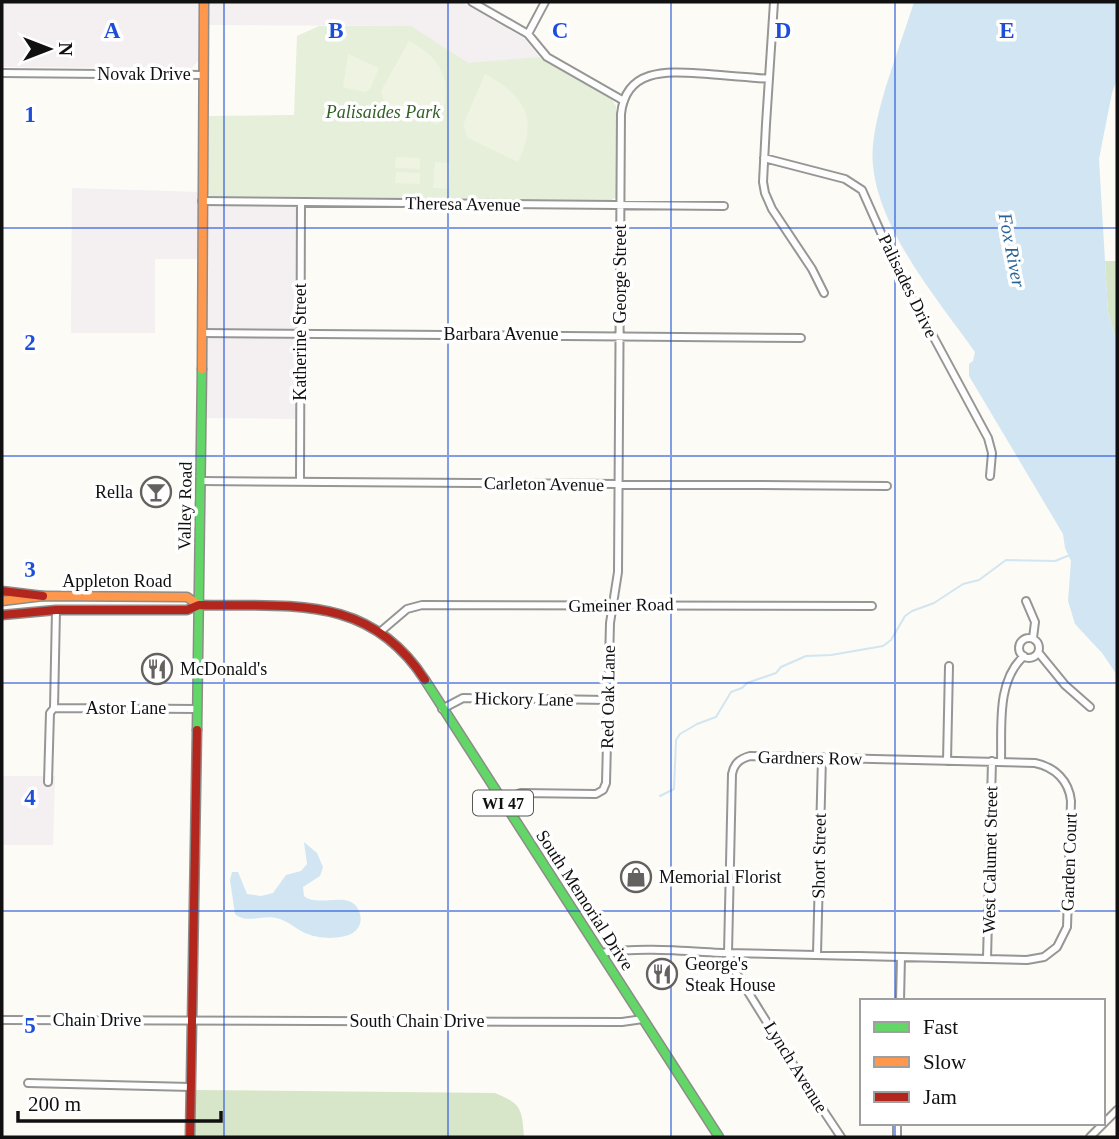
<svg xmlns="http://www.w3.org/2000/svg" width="1119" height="1139" font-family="Georgia,serif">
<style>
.industrial{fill:#f4eff1}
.green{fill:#e5efd9}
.forest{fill:#d7e6c8}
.pitch{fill:#eff4e2}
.water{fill:#d1e6f2}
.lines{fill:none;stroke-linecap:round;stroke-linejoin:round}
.stream{stroke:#d1e6f2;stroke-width:2}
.street-casing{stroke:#969694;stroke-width:10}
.fast-casing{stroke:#8d8c8a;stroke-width:11}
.slow-casing{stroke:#8d8c8a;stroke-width:11}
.jam-casing{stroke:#8d8c8a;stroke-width:11}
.street{stroke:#fffefe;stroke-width:6}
.fast{stroke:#63d668;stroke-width:8}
.slow{stroke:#ff974d;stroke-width:8}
.jam{stroke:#b3261e;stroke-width:8}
.grid{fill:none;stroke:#1d4ed8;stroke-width:2;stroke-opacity:0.55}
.labels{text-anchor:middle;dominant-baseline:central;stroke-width:7;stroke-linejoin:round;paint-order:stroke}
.shield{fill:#fff;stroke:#585858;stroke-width:2}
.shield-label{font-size:16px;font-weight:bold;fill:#101010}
.street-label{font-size:18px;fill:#101010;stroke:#fff}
.park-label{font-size:18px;font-style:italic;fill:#326127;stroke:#fff}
.poi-label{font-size:18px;fill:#101010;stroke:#fff;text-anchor:start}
.water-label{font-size:19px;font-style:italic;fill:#276395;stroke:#fff}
.grid-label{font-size:23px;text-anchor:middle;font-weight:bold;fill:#1d4ed8;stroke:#fff;stroke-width:7;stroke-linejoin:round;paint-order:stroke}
</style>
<rect width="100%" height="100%" fill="#fcfbf6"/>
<path class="industrial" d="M2 2H199V60L192 68 2 67Z
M209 2H461L525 39 539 57 468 64 410 26 209 25Z
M72 188 199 192 198 259H155V333H71Z
M207 205 298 207 297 419 207 418Z
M2 776H55L53 845H2Z"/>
<path class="green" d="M319 26H411L468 63 539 57 612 100 616 106 617 197 611 200 211 196 208 194V116L294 115 297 36Z"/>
<path class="forest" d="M1105 261H1117V344L1108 312Z
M195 1090 495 1093C522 1104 522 1109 524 1137H194Z"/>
<path class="pitch" d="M409 41C446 60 454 87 438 125L384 102 381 91Z
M348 54 379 68 370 89 365 92 343 87Z
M485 74C525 96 539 118 518 162L468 138 463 125Z
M396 157 420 158V169L395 168Z
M435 162 450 163 449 189 433 188Z
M396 172 420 173V184L395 183Z"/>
<path class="water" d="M914 2H1117V79L1112 93 1099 159 1108 312 1117 344V675L1102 653 1075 624 1068 601 1071 561 1065 548 1063 534 969 376V364L973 361 975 352C936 297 866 216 873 145 877 103 901 44 914 2Z
M304 842 317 853 323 867 320 876 303 887 304 896C319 909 353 887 360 914 362 922 359 929 353 933 340 940 318 939 305 933 296 929 287 920 276 918 262 915 246 924 235 914L230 880 232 872H238L247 894 261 896 273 893 286 875 301 871 307 864Z"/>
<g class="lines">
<path class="stream" d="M660 796 674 789 676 740 680 734 697 724 716 717 731 692 742 688 747 683 776 673 781 667 806 656 831 655 883 646 891 640 905 616 912 611 934 603 963 584 979 580 1006 560 1055 561 1070 555"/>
<g class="street-casing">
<path id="street" d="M472 2 528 34 547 57 624 101
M774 2 766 124 763 182 765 193 772 209 812 269 824 293
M528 34 545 2
M2 73 203 75
M764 158 845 179 862 190 898 271 988 438 992 453 990 476
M202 201 724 206
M202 333 801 338
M201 481 887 486
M300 482 301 202
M1026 601 1035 622 1033 638
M380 632 407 609 422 605 872 606
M1019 648a10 10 0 1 1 20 0a10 10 0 1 1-20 0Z
M1038 652 1065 685 1090 707
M54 708 197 709
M442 709 463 698 608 700
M947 761 949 666
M1001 761C1002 727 996 681 1024 656
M48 782 50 713 54 708 56 610
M501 801 521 793 596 794 603 790 606 783 610 623 618 572 621 114C626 65 673 72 708 74 729 76 749 77 769 79
M601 953C640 947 683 951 723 953H728L987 959 1027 960 1044 957 1057 947 1067 927 1071 801C1069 781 1055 767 1035 763L750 756C739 759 734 764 732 774L728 953 735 971 801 1077 841 1137
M817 954 822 757
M987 959 992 761
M900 1001 901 957
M2 1020 622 1022 643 1019
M28 1083 191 1087
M897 1137V1123
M1090 1137 1117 1110"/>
</g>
<g class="fast-casing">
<path id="fast" d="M425 680 719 1137
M197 730 202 369"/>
</g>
<g class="slow-casing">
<path id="slow" d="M202 369 204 2
M2 601 43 596 187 597 199 605"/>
</g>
<g class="jam-casing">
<path id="jam" d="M2 591 43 596
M2 615 56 610H187L199 605C289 607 369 593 425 680
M190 1137 197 730"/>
</g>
<use href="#street" class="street"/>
<use href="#fast" class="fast"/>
<use href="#slow" class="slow"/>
<use href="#jam" class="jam"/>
</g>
<path class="grid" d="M224 2V1137M448 2V1137M671 2V1137M895 2V1001M2 228H1117M2 456H1117M2 683H1117M2 911H1117M895 1123V1137"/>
<defs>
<g id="bar-ring" transform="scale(1.575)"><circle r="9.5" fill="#fff" stroke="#636260" stroke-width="1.5"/><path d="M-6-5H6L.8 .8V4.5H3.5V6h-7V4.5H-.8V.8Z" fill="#636260"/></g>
<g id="restaurant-ring" transform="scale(1.575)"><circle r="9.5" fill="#fff" stroke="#636260" stroke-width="1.5"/><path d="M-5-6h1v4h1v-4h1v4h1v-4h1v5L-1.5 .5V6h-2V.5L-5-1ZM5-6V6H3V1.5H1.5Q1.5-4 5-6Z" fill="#636260"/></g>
<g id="shop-ring" transform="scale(1.575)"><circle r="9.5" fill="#fff" stroke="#636260" stroke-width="1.5"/><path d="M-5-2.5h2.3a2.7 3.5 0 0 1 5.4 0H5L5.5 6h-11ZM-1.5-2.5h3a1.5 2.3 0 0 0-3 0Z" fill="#636260"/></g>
</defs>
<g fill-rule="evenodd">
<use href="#bar-ring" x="156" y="492"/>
<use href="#restaurant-ring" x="157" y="669"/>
<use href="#shop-ring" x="636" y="877"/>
<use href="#restaurant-ring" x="662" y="974"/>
</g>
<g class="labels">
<rect class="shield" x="473" y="790.5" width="60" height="25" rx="5"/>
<g class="shield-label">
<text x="503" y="803">WI 47</text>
</g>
<g class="street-label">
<text x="144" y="74">Novak Drive</text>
<text transform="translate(463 204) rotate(1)">Theresa Avenue</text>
<text transform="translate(620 274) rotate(-90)">George Street</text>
<text transform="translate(908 286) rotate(64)">Palisades Drive</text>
<text x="501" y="334">Barbara Avenue</text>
<text transform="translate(300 342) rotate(-90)">Katherine Street</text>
<text transform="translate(544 484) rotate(1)">Carleton Avenue</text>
<text transform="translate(185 506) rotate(-89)">Valley Road</text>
<text x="117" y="581">Appleton Road</text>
<text transform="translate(621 605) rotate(-1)">Gmeiner Road</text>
<text transform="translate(608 697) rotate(-89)">Red Oak Lane</text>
<text transform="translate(524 699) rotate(1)">Hickory Lane</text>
<text x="126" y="708">Astor Lane</text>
<text transform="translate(810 758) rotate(1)">Gardners Row</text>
<text transform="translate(819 856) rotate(-89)">Short Street</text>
<text transform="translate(990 860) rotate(-89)">West Calumet Street</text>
<text transform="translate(1069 862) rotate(-88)">Garden Court</text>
<text transform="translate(585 900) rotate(57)">South Memorial Drive</text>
<text x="97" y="1020">Chain Drive</text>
<text x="417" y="1021">South Chain Drive</text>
<text transform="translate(796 1067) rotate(58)">Lynch Avenue</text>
</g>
<g class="park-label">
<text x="383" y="112">Palisaides Park</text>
</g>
<g class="poi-label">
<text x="133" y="492" text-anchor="end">Rella</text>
<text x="180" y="669">McDonald's</text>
<text x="659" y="877">Memorial Florist</text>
<text x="685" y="964">George's<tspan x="685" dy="21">Steak House</tspan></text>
</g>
<g class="water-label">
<text transform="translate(1012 250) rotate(79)">Fox River</text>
</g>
</g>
<g class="grid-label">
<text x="112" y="38">A</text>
<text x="336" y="38">B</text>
<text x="560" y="38">C</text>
<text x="783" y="38">D</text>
<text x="1007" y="38">E</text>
<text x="30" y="122">1</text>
<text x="30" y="350">2</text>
<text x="30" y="577">3</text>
<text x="30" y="805">4</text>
<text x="30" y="1033">5</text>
</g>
<rect width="1119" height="1139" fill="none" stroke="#101010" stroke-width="7"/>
<rect x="860" y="999" width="245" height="126" fill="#ffffff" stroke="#9f9f9f" stroke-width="2"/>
<rect x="874" y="1022" width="35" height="10" fill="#63d668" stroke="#9f9f9f" stroke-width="2"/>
<text x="923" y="1034" font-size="21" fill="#101010">Fast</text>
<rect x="874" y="1057" width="35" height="10" fill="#ff974d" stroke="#9f9f9f" stroke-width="2"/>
<text x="923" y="1069" font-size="21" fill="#101010">Slow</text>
<rect x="874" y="1092" width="35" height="10" fill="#b3261e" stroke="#9f9f9f" stroke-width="2"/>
<text x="923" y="1104" font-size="21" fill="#101010">Jam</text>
<g transform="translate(49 49) rotate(90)" stroke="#ffffff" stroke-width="5" paint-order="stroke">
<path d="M0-5L12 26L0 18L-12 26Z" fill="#101010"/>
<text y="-10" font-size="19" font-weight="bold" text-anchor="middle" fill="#101010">N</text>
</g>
<path d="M18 1111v10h203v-10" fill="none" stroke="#101010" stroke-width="3.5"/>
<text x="28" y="1111" font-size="21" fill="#101010" stroke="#ffffff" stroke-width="5" paint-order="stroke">200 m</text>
</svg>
